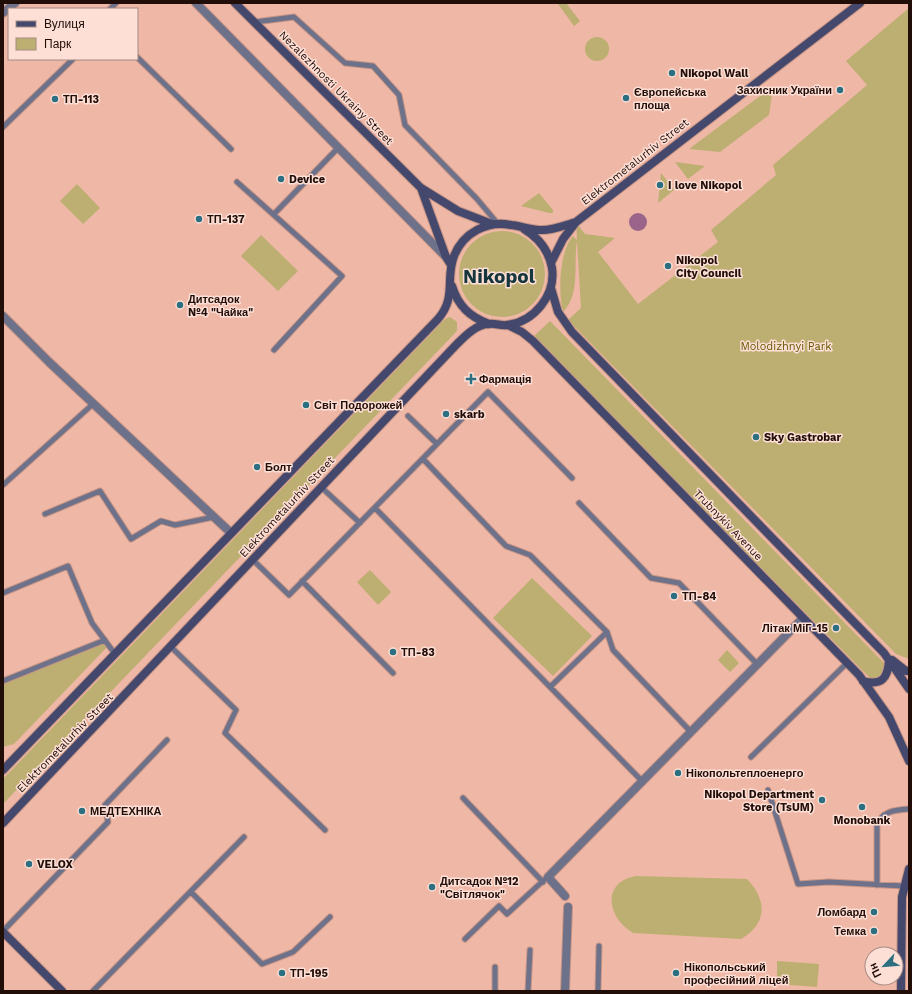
<svg xmlns="http://www.w3.org/2000/svg" width="912" height="994" font-family="'Work Sans',sans-serif">
<style>
.green{fill:#bcaf71}
.water{fill:#9a648b}
.lines{fill:none;stroke-linecap:round;stroke-linejoin:round}
.service-casing{stroke:#c69586;stroke-width:7}
.minor-casing{stroke:#c69586;stroke-width:10}
.tertiary-casing{stroke:#c69586;stroke-width:10}
.secondary-casing{stroke:#c69586;stroke-width:10}
.service{stroke:#6d718a;stroke-width:5}
.minor{stroke:#6d718a;stroke-width:8}
.tertiary{stroke:#6d718a;stroke-width:8}
.secondary{stroke:#44486c;stroke-width:8}
.poi-dot{fill:#2c6f81;stroke:#fddfd6;stroke-width:1.5}
.labels{text-anchor:middle;dominant-baseline:central;stroke-width:3;stroke-linejoin:round;paint-order:stroke}
.poi-label{font-size:11px;font-weight:bold;fill:#210e08;stroke:#fddfd6;text-anchor:start}
.street-label{font-size:11px;fill:#210e08;stroke:#fddfd6}
.park-label{font-size:11px;fill:#655600;stroke:#fddfd6}
.town-label{font-size:19px;font-weight:bold;fill:#16363e;stroke:#fddfd6}
</style>
<rect width="100%" height="100%" fill="#efb7a6"/>
<path class="green" d="M560 3H566L580 21 574 26 558 4Z
M909 8V659L896 654 568 320 581 308 577 241C573 264 581 294 563 312 558 292 559 252 573 236L577 240 576 222 585 234 615 238 598 252 638 304 718 242 711 230 776 175 773 165 867 85 846 61Z
M585 49a12 12 0 1 1 24 0a12 12 0 1 1-24 0Z
M764 93 772 94 769 115 720 152 689 149Z
M675 162 705 166 688 179Z
M661 173 674 190 658 203Z
M77 184 100 208 83 224 60 201Z
M539 193 553 210V213H549L521 206Z
M459 274a43 43 0 1 1 86 0a43 43 0 1 1-86 0Z
M261 235 298 271 278 291 241 256Z
M450 317 457 322V331L3 804V779L445 319Z
M550 321 884 663C885 673 879 679 870 678L533 337Z
M370 570 391 592 378 605 357 582Z
M532 578 592 636 553 676 493 618Z
M105 640 109 645 14 744 3 747V681Z
M727 650 739 663 730 672 718 660Z
M636 876 747 879C767 900 768 923 741 939L633 933C607 918 601 882 636 876Z
M777 961 819 964 817 987 777 984Z"/>
<path class="water" d="M629 222a9 9 0 1 1 18 0a9 9 0 1 1-18 0Z"/>
<g class="lines">
<g class="service-casing">
<path id="service" d="M110 9 116 3
M255 22 294 17 345 63 373 66 399 95 405 125 477 199 498 224
M137 57 231 149
M3 127 73 59
M237 182 342 276 274 350
M274 214 338 148
M408 416 437 444
M423 459 506 546 530 555 607 632 613 650 691 732
M3 485 93 404
M321 487 360 523
M579 503 651 578 679 583 758 665
M375 508 642 781
M45 514 100 491 131 539 161 521 175 525 214 517
M252 559 289 595 488 392 572 478
M302 581 393 673
M3 593 68 566 92 623 115 654
M171 647 236 710 225 733 325 830
M3 681 105 640
M550 687 607 632
M751 757 847 663
M768 790 798 884 829 882 904 886
M463 798 543 882
M877 885V826C881 811 895 810 909 809
M191 892 262 964 293 952 330 917
M3 931 108 822 105 805 167 740
M465 939 499 906 507 914 544 880
M93 991 244 837
M495 991V967
M528 991 530 950
M598 991 599 946"/>
</g>
<g class="minor-casing">
<path id="minor" d="M196 3 446 257
M3 316 49 362 231 533
M565 896 548 877 803 618
M565 991 568 907"/>
</g>
<g class="tertiary-casing">
<path id="tertiary" d="M3 13 15 3"/>
</g>
<g class="secondary-casing">
<path id="secondary" d="M235 3 421 188 458 211 492 224
M421 188 446 257 451 265
M551 263 563 239 576 222 860 3
M452 286C458 306 470 317 489 324
M551 288 558 312 572 332 884 653 909 689
M508 325 522 332 533 341 859 675 889 717 909 761
M892 660 906 671H909
M863 681C882 686 888 678 889 660
M3 770 438 319C457 297 445 279 454 256 463 233 487 220 511 225 521 226 530 230 540 230 552 231 565 225 576 222
M3 823 456 345C464 337 476 324 489 324 495 323 501 326 507 325 534 322 556 295 552 268 549 251 539 238 524 229
M3 932 62 991
M901 991 902 897 909 869"/>
</g>
<use href="#service" class="service"/>
<use href="#minor" class="minor"/>
<use href="#tertiary" class="tertiary"/>
<use href="#secondary" class="secondary"/>
</g>
<g class="poi-dot">
<circle cx="672" cy="73" r="4"/>
<circle cx="840" cy="90" r="4"/>
<circle cx="626" cy="98" r="4"/>
<circle cx="55" cy="99" r="4"/>
<circle cx="281" cy="179" r="4"/>
<circle cx="660" cy="185" r="4"/>
<circle cx="199" cy="219" r="4"/>
<circle cx="668" cy="266" r="4"/>
<circle cx="180" cy="305" r="4"/>
<path d="M469 373h4v4h4v4h-4v4h-4v-4h-4v-4h4z"/>
<circle cx="306" cy="405" r="4"/>
<circle cx="446" cy="414" r="4"/>
<circle cx="756" cy="437" r="4"/>
<circle cx="257" cy="467" r="4"/>
<circle cx="674" cy="596" r="4"/>
<circle cx="836" cy="628" r="4"/>
<circle cx="393" cy="652" r="4"/>
<circle cx="678" cy="773" r="4"/>
<circle cx="822" cy="800" r="4"/>
<circle cx="862" cy="807" r="4"/>
<circle cx="82" cy="811" r="4"/>
<circle cx="29" cy="864" r="4"/>
<circle cx="432" cy="887" r="4"/>
<circle cx="874" cy="912" r="4"/>
<circle cx="874" cy="931" r="4"/>
<circle cx="282" cy="973" r="4"/>
<circle cx="676" cy="973" r="4"/>
</g>
<g class="labels">
<g class="poi-label">
<text x="680" y="73">Nikopol Wall</text>
<text x="832" y="90" text-anchor="end">Захисник України</text>
<text x="634" y="92">Європейська<tspan x="634" dy="13">площа</tspan></text>
<text x="63" y="99">ТП-113</text>
<text x="289" y="179">Device</text>
<text x="668" y="185">I love Nikopol</text>
<text x="207" y="219">ТП-137</text>
<text x="676" y="260">Nikopol<tspan x="676" dy="13">City Council</tspan></text>
<text x="188" y="299">Дитсадок<tspan x="188" dy="13">№4 "Чайка"</tspan></text>
<text x="479" y="379">Фармація</text>
<text x="314" y="405">Світ Подорожей</text>
<text x="454" y="414">skarb</text>
<text x="764" y="437">Sky Gastrobar</text>
<text x="265" y="467">Болт</text>
<text x="682" y="596">ТП-84</text>
<text x="828" y="628" text-anchor="end">Літак МіГ-15</text>
<text x="401" y="652">ТП-83</text>
<text x="686" y="773">Нікопольтеплоенерго</text>
<text x="814" y="794" text-anchor="end">Nikopol Department<tspan x="814" dy="13">Store (TsUM)</tspan></text>
<text x="90" y="811">МЕДТЕХНІКА</text>
<text x="862" y="820" text-anchor="middle">Monobank</text>
<text x="37" y="864">VELOX</text>
<text x="440" y="881">Дитсадок №12<tspan x="440" dy="13">"Світлячок"</tspan></text>
<text x="866" y="912" text-anchor="end">Ломбард</text>
<text x="866" y="931" text-anchor="end">Темка</text>
<text x="684" y="967">Нікопольський<tspan x="684" dy="13">професійний ліцей</tspan></text>
<text x="290" y="973">ТП-195</text>
</g>
<g class="street-label">
<text transform="translate(336 88) rotate(45)">Nezalezhnosti Ukrainy Street</text>
<text transform="translate(635 162) rotate(-38)">Elektrometalurhiv Street</text>
<text transform="translate(287 507) rotate(-47)">Elektrometalurhiv Street</text>
<text transform="translate(728 525) rotate(46)">Trubnykiv Avenue</text>
<text transform="translate(65 743) rotate(-46)">Elektrometalurhiv Street</text>
</g>
<g class="park-label">
<text x="786" y="346">Molodizhnyi Park</text>
</g>
<g class="town-label">
<text x="499" y="276">Nikopol</text>
</g>
</g>
<rect width="912" height="994" fill="none" stroke="#210e08" stroke-width="8"/>
<rect x="8" y="8" width="130" height="52" fill="#fddfd6" stroke="#a58b84"/>
<rect x="16" y="21" width="20" height="6" fill="#44486c" stroke="#a58b84"/>
<text x="44" y="28" font-size="12" fill="#210e08">Вулиця</text>
<rect x="16" y="38" width="20" height="12" fill="#bcaf71" stroke="#a58b84"/>
<text x="44" y="48" font-size="12" fill="#210e08">Парк</text>
<g transform="translate(884 966) rotate(244)"><circle r="19" fill="#fddfd6" stroke="#a58b84"/>
<path d="M0-3L7 15L0 10L-7 15Z" fill="#2c6f81"/>
<text y="-6" font-size="11" font-weight="bold" text-anchor="middle" fill="#210e08">Пн</text>
</g>
</svg>
